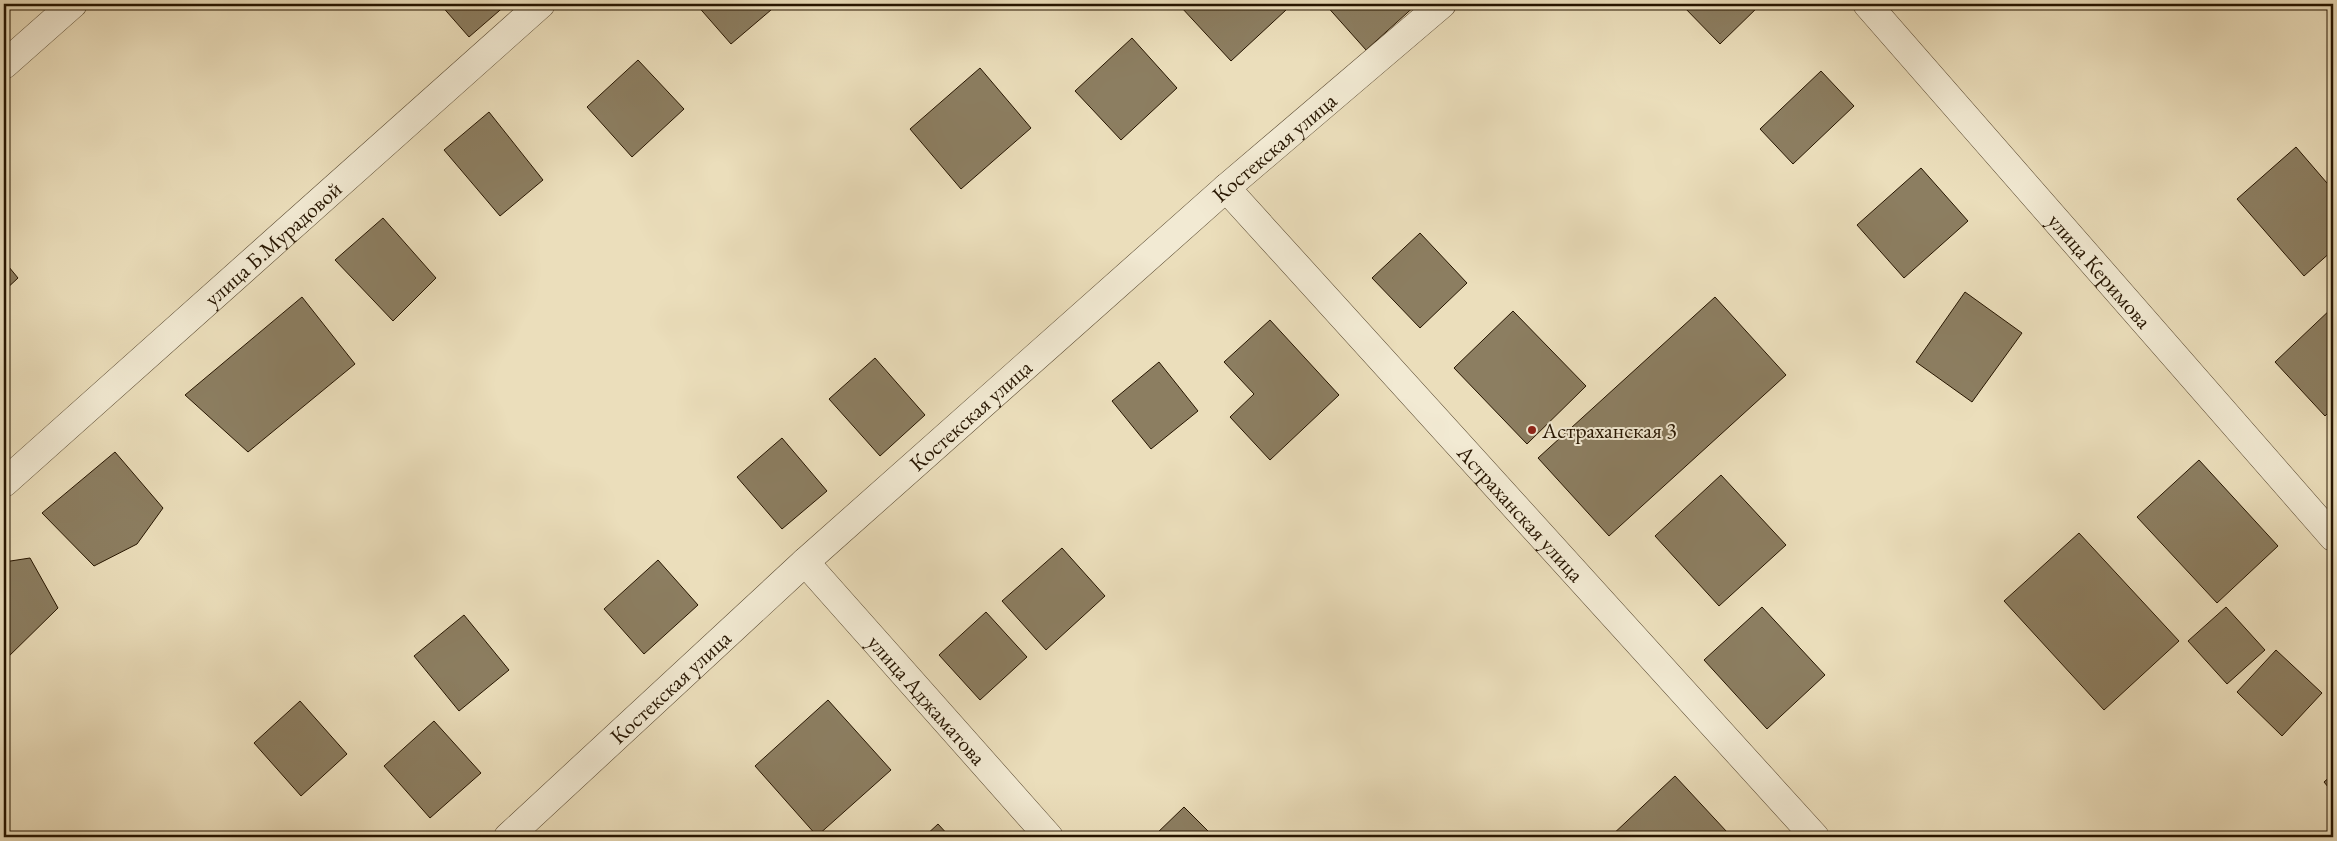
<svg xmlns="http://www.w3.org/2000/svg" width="2337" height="841" font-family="'EB Garamond',serif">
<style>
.building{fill:#8c7e61;stroke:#261500}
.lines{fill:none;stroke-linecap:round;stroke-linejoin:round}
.minor-casing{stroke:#57472f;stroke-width:29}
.minor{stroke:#f2ead3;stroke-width:28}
.poi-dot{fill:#8f2418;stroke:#f2ead3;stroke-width:2}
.labels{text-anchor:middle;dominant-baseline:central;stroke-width:4;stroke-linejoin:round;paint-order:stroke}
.street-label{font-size:22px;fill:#261500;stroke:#f2ead3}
.poi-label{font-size:22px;fill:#261500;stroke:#f2ead3;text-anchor:start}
</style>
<rect width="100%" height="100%" fill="#ebdebb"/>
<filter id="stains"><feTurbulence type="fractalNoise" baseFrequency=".004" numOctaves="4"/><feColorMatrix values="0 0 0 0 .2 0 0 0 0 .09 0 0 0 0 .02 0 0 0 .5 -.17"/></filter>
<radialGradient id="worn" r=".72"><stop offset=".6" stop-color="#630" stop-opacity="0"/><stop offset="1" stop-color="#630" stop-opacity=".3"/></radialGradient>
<path class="building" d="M440 4H507L469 37Z
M696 4H778L731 44Z
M1184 4H1281L1286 10 1231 61 1181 7Z
M1325 4H1417L1366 50Z
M1681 4H1761L1720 44Z
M1132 38 1177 88 1121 140 1075 91Z
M638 60 684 109 632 157 587 107Z
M980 68 1031 128 961 189 910 129Z
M1821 71 1854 106 1793 164 1760 129Z
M489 112 543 180 500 216 444 150Z
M2296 147 2333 190V250L2304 276 2237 199Z
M1921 168 1968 221 1904 278 1857 225Z
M383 218 436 278 393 321 335 260Z
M1420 233 1467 283 1420 328 1372 278Z
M4 261 18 278 4 291Z
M1965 292 2022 333 1972 402 1916 362Z
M302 297 355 364 248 452 185 395Z
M1715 297 1786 375 1609 536 1538 458Z
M2333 307V408L2325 416 2275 362Z
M1513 311 1586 386 1527 444 1454 368Z
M1270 320 1339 395 1270 460 1230 417 1254 394 1224 362Z
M875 358 925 415 880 456 829 399Z
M1159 362 1198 411 1151 449 1112 401Z
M782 438 827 491 782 529 737 477Z
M115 452 163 508 137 544 94 566 42 513Z
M2199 460 2278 546 2217 603 2137 517Z
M1721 475 1786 545 1719 606 1655 536Z
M2079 533 2179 641 2104 710 2004 601Z
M1062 548 1105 596 1046 650 1002 601Z
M30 558 58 608 4 661V562Z
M658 560 698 605 644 654 604 609Z
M1762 607 1825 675 1767 729 1704 660Z
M2226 607 2265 650 2227 684 2188 641Z
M986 612 1027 657 980 700 939 655Z
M464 615 509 670 459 711 414 656Z
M2276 650 2322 693 2282 736 2237 692Z
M828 700 891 770 817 836 755 766Z
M300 701 347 754 301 796 254 743Z
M434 721 481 773 430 818 384 766Z
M2333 774V793L2324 782Z
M1675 776 1727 832 1721 837H1610Z
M1184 807 1214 837H1153Z
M938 824 950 837H924Z"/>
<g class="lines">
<g class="minor-casing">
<g id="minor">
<path id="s1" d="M1867 4 2333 537"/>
<path d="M4 65 73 4"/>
<path id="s2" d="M1226 188 1815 837"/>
<path id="s3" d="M4 483 541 4"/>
<path id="s4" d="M805 562 1049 837"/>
<path id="s5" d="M508 837 805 562 1226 188 1442 4"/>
</g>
</g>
<use href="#minor" class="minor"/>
</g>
<circle class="poi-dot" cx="1532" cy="430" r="5"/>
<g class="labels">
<g class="street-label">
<text stroke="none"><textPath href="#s5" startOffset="1031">Костекская улица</textPath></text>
<text stroke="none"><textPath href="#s3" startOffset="360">улица Б.Мурадовой</textPath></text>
<text stroke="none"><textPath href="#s1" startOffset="354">улица Керимова</textPath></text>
<text stroke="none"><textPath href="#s5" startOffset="626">Костекская улица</textPath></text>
<text stroke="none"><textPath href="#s2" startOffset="439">Астраханская улица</textPath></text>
<text stroke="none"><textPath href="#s5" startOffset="221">Костекская улица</textPath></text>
<text stroke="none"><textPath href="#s4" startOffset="184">улица Аджаматова</textPath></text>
</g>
<g class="poi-label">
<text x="1542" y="430">Астраханская 3</text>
</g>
</g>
<rect width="2337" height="841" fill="none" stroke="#ebdebb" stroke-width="20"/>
<rect x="5" y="5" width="2327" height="831" fill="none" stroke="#261500" stroke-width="2.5"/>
<rect x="10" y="10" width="2317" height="821" fill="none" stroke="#261500"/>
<rect width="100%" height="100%" filter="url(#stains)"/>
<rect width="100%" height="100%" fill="url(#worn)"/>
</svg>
